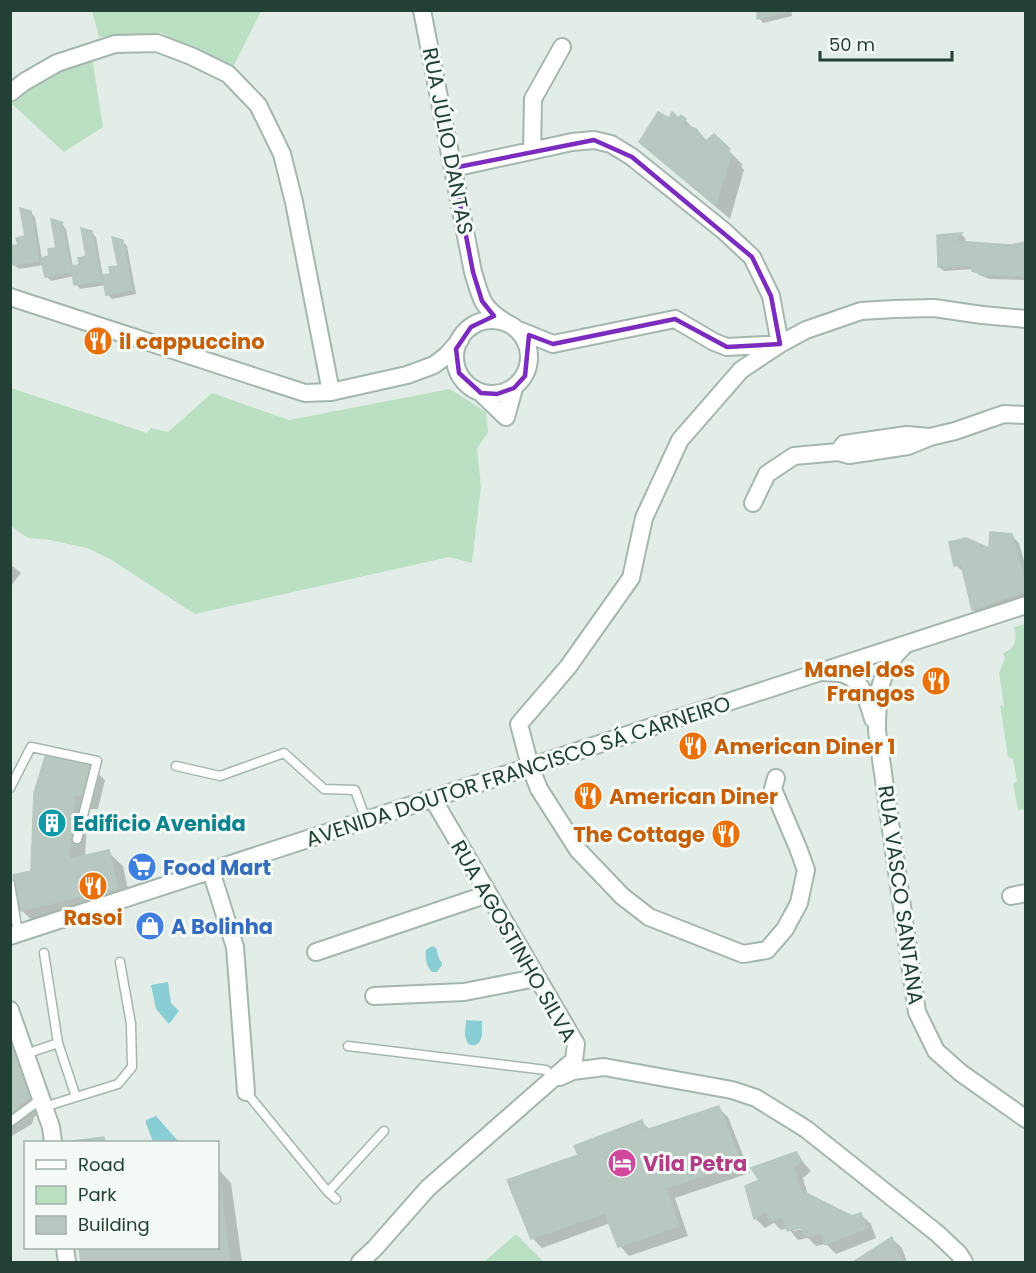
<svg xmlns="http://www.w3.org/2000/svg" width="1036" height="1273" font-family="Poppins,sans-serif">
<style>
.green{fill:#bbdfc3}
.water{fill:#89cdd5}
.shadow{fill:#0003;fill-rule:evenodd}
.building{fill:#b8c8c1;stroke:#b5c7bf;stroke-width:1.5}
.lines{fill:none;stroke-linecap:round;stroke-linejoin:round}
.service-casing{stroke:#a5b6af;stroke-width:11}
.minor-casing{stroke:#a5b6af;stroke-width:20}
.service{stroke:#fff;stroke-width:8}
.minor{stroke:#fff;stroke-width:16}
.marked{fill:none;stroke:#7b2cbf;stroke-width:4.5;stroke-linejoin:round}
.labels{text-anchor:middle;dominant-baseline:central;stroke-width:6;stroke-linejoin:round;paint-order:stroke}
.street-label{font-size:21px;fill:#224036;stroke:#f4faf6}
.food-label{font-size:21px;font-weight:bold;fill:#c56008;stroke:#f4faf6;text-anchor:start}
.culture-label{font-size:21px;font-weight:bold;fill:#0d838f;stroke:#f4faf6;text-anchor:start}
.shop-label{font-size:21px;font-weight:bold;fill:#366cbe;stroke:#f4faf6;text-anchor:start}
.hotel-label{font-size:21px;font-weight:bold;fill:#b23c85;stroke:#f4faf6;text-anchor:start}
</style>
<rect width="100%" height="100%" fill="#e3ede8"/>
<path class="green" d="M92 11H261L233 67 161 33 99 37Z
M92 58 103 127 64 152 12 104 37 84 64 68Z
M11 388 147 433 151 428 168 432 212 393 289 420 450 389 486 412 488 433 477 448 481 486 472 563 449 557 195 614 110 559 87 548 50 540 28 538 11 526Z
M1025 624 1026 809 1018 810 1013 784 1017 781 1013 759 1008 757 1000 705 1004 707 999 673 1005 658 1003 653C1016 649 1017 639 1014 627Z
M516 1234 544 1262H484Z"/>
<path class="water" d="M432 946 436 948 440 961 442 962V965L437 972H432C426 966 425 958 426 950Z
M168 982 171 1003 179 1011 169 1024 156 1009 151 985Z
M466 1020 482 1021C482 1027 483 1036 480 1041 477 1047 468 1047 466 1039 464 1034 466 1026 466 1020Z
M156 1116 179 1142H153L146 1123V1120Z"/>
<path class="shadow" d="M758 10H791L792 16 763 23 759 18Z
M682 117 707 142 714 136 743 165 741 166 744 170 730 219 656 156 641 142 669 120H679Z
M30 212 35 217 42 259 51 258 58 249 62 224 66 229 73 267 81 266 88 257 91 232 96 237 103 277 112 275 119 267 123 242 127 246 136 294 112 299 107 294 106 285 80 289 76 284 74 276 51 281 46 276 44 265 19 269 14 265 13 256H10V236L13 247 19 246 27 237Z
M962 235 966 239 963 243 1011 247 1026 244V280L990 279 979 275 974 269 944 271 939 267V237Z
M1012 536 1019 543 1026 568V600L980 617 973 609 964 572H963L956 565 991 550Z
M10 564 21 573 10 587Z
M90 766 105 780 98 809H88L85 857 108 852 123 866 131 903 36 924 21 910 32 872Z
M10 1006 46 1111 34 1117 32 1124 10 1137Z
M718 1108 728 1117 750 1173 675 1198 688 1236 629 1256 620 1246 610 1223 542 1248 532 1238 579 1156 642 1122 650 1130Z
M103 1139 107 1142H73Z
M796 1154 811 1171 803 1178 808 1195 852 1218 861 1215 871 1224 876 1238 836 1254 826 1244 816 1246 808 1238 798 1240 788 1228 781 1230 774 1223 765 1228 756 1219 747 1186 761 1181ZM809 1225 810 1228 793 1231V1228Z
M218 1169 231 1183 242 1262H82L80 1248H218Z
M892 1239 902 1248 907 1262H856Z"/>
<path class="building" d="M757 10H788L789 12 757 19Z
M658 112 669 118 672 112 679 118 681 115 686 119 683 125 696 129 706 141 714 134 730 149 728 151 731 154 716 206 639 142Z
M20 208 31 211 39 261 13 265 10 246 18 245 16 238 25 236Z
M51 219 62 222 71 272 45 277 41 258 49 256 48 249 56 248Z
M81 228 92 231 101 281 74 285 71 266 79 265 78 258 86 256Z
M962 233 956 241 1010 245 1026 242V276L984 275 972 271V265L938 267 937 235Z
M112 237 123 240 132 290 106 295 102 275 110 274 109 267 118 266Z
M990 532 1012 534 1026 586V591L972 610 961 564 954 566 949 542 966 538 989 548Z
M46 754 91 765 84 795H75L69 859 109 850 118 888 20 911 13 875 31 871 34 793Z
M10 1031 33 1096 20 1103 18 1110 10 1115Z
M719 1106 741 1163 666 1188 679 1226 618 1247 605 1213 531 1239 507 1180 578 1155 574 1146 642 1120 646 1130Z
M104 1137V1142H64Z
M796 1152 802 1161 794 1167 800 1190 852 1216 861 1213 867 1228 825 1245 821 1233 805 1237 802 1228 787 1231 783 1217 770 1221 767 1211 754 1219 745 1186 759 1180 751 1168Z
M218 1170 230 1262H81L79 1248H218Z
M892 1237 902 1262H853Z"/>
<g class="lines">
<g class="service-casing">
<path id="service" d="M176 766 220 776 284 753 324 789 355 790 366 820
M10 788 31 747 97 761 77 839
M10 884 18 933
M44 953 58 1043 76 1097
M348 1046 546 1070 554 1079
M26 1054 58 1043
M246 1092 328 1192 336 1199
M44 1107 118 1084 132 1067 131 1024 120 962
M10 1122 41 1099
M328 1192 384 1131"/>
</g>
<g class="minor-casing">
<path id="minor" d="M422 10 473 272C481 298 481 307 505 322
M10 93 24 82 57 63 115 44 157 43 191 56 228 74 258 105 282 154 294 202 331 392
M532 151 533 99 562 47
M453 168 572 142 594 140 611 144 632 157 724 231 752 257 771 296 780 344 741 370 680 440 644 518 631 578 568 667 519 724 530 766 539 789 578 850 622 896 649 917 743 954 767 950 785 929 799 903 806 870 798 848 773 789 776 778
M10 297 305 393 331 392 407 375 434 365 447 355 460 340
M455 357a37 37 0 1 1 74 0a37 37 0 1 1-74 0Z
M516 329 553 344 675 319 714 342 727 347 780 344 806 330 861 311 894 309 934 308 982 315 1026 319
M481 393 506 417 514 388
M930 437 907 435 844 444 838 452 849 455 908 446 930 437 955 431 1004 414 1026 415
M753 503 767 474 794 456 838 452
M904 646C878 669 877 699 877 731L917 1012 936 1051 961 1073 1026 1119
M824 672C830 673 838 672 844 674 863 681 868 701 873 719
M211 871 235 947 246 1092
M1011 896 1026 893
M10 936 1026 605
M316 952 488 894
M374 996 464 992 536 978
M10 1010 51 1127 53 1142
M560 1077 573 1071 604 1067 732 1090 756 1098 806 1129 938 1234 959 1254 964 1262
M65 1248 67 1262
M360 1262 375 1248 428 1188 574 1060 576 1044 433 799"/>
</g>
<use href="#service" class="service"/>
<use href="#minor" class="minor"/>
</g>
<path class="marked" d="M594 140 632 157 752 257 771 296 780 344 727 347 675 319 553 344 529 335 525 376 514 388 497 394 481 393 459 373 456 349 471 327 494 316 482 301 473 272 453 168Z"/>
<defs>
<g id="restaurant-disc" transform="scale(1.5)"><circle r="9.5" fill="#e8710a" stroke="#f4faf6"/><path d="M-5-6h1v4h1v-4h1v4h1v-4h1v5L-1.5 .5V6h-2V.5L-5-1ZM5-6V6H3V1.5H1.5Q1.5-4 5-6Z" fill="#fff"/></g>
<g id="building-disc" transform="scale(1.5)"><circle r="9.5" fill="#0f9aa8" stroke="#f4faf6"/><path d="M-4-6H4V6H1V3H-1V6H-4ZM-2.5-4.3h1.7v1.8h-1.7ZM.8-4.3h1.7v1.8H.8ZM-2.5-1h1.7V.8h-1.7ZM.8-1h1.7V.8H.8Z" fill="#fff"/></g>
<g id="supermarket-disc" transform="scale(1.5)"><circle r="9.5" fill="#3f7fe0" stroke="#f4faf6"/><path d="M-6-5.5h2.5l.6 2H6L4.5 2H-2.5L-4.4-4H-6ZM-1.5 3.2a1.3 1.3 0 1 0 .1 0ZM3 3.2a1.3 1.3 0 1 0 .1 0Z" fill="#fff"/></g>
<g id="shop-disc" transform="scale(1.5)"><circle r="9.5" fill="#3f7fe0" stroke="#f4faf6"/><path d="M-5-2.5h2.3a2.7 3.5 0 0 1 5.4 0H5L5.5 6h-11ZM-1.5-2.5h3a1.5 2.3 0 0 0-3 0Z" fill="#fff"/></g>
<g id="hotel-disc" transform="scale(1.5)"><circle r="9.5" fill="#d1479c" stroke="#f4faf6"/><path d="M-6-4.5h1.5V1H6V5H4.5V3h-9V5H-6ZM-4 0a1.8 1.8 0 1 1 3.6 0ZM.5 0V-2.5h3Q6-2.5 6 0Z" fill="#fff"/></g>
</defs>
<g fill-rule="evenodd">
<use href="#restaurant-disc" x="98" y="341"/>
<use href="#restaurant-disc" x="936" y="681"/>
<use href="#restaurant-disc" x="693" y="746"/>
<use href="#restaurant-disc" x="588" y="796"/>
<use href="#building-disc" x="52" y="823"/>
<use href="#restaurant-disc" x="726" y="834"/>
<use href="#supermarket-disc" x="142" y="867"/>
<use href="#restaurant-disc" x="93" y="886"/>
<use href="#shop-disc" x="150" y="926"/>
<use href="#hotel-disc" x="622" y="1163"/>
</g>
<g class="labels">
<g class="street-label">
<text transform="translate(448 141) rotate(79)">RUA JÚLIO DANTAS</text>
<text transform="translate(518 771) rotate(-18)">AVENIDA DOUTOR FRANCISCO SÁ CARNEIRO</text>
<text transform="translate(901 895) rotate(82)">RUA VASCO SANTANA</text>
<text transform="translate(514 941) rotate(60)">RUA AGOSTINHO SILVA</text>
</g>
<g class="food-label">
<text x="119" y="341">il cappuccino</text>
<text x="915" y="669" text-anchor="end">Manel dos<tspan x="915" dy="24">Frangos</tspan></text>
<text x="714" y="746">American Diner 1</text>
<text x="609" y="796">American Diner</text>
<text x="705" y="834" text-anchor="end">The Cottage</text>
<text x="93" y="917" text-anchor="middle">Rasoi</text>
</g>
<g class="culture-label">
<text x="73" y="823">Edificio Avenida</text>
</g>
<g class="shop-label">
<text x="163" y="867">Food Mart</text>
<text x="171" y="926">A Bolinha</text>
</g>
<g class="hotel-label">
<text x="643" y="1163">Vila Petra</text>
</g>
</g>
<rect width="1036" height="1273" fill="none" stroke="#224036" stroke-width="24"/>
<rect x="24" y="1141" width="195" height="108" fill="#f4faf6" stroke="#a0b0a9" stroke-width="1.5"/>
<rect x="36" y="1160" width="30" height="9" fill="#ffffff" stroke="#a0b0a9" stroke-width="1.5"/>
<text x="78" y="1171" font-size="18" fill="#224036">Road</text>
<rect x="36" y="1186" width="30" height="18" fill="#bbdfc3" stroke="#a0b0a9" stroke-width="1.5"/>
<text x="78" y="1201" font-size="18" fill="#224036">Park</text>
<rect x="36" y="1216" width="30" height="18" fill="#b8c8c1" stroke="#a0b0a9" stroke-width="1.5"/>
<text x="78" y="1231" font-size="18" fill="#224036">Building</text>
<path d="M820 51v9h132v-9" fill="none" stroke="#224036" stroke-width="3"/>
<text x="829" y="51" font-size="18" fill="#224036" stroke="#f4faf6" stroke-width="4.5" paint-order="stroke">50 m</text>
</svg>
